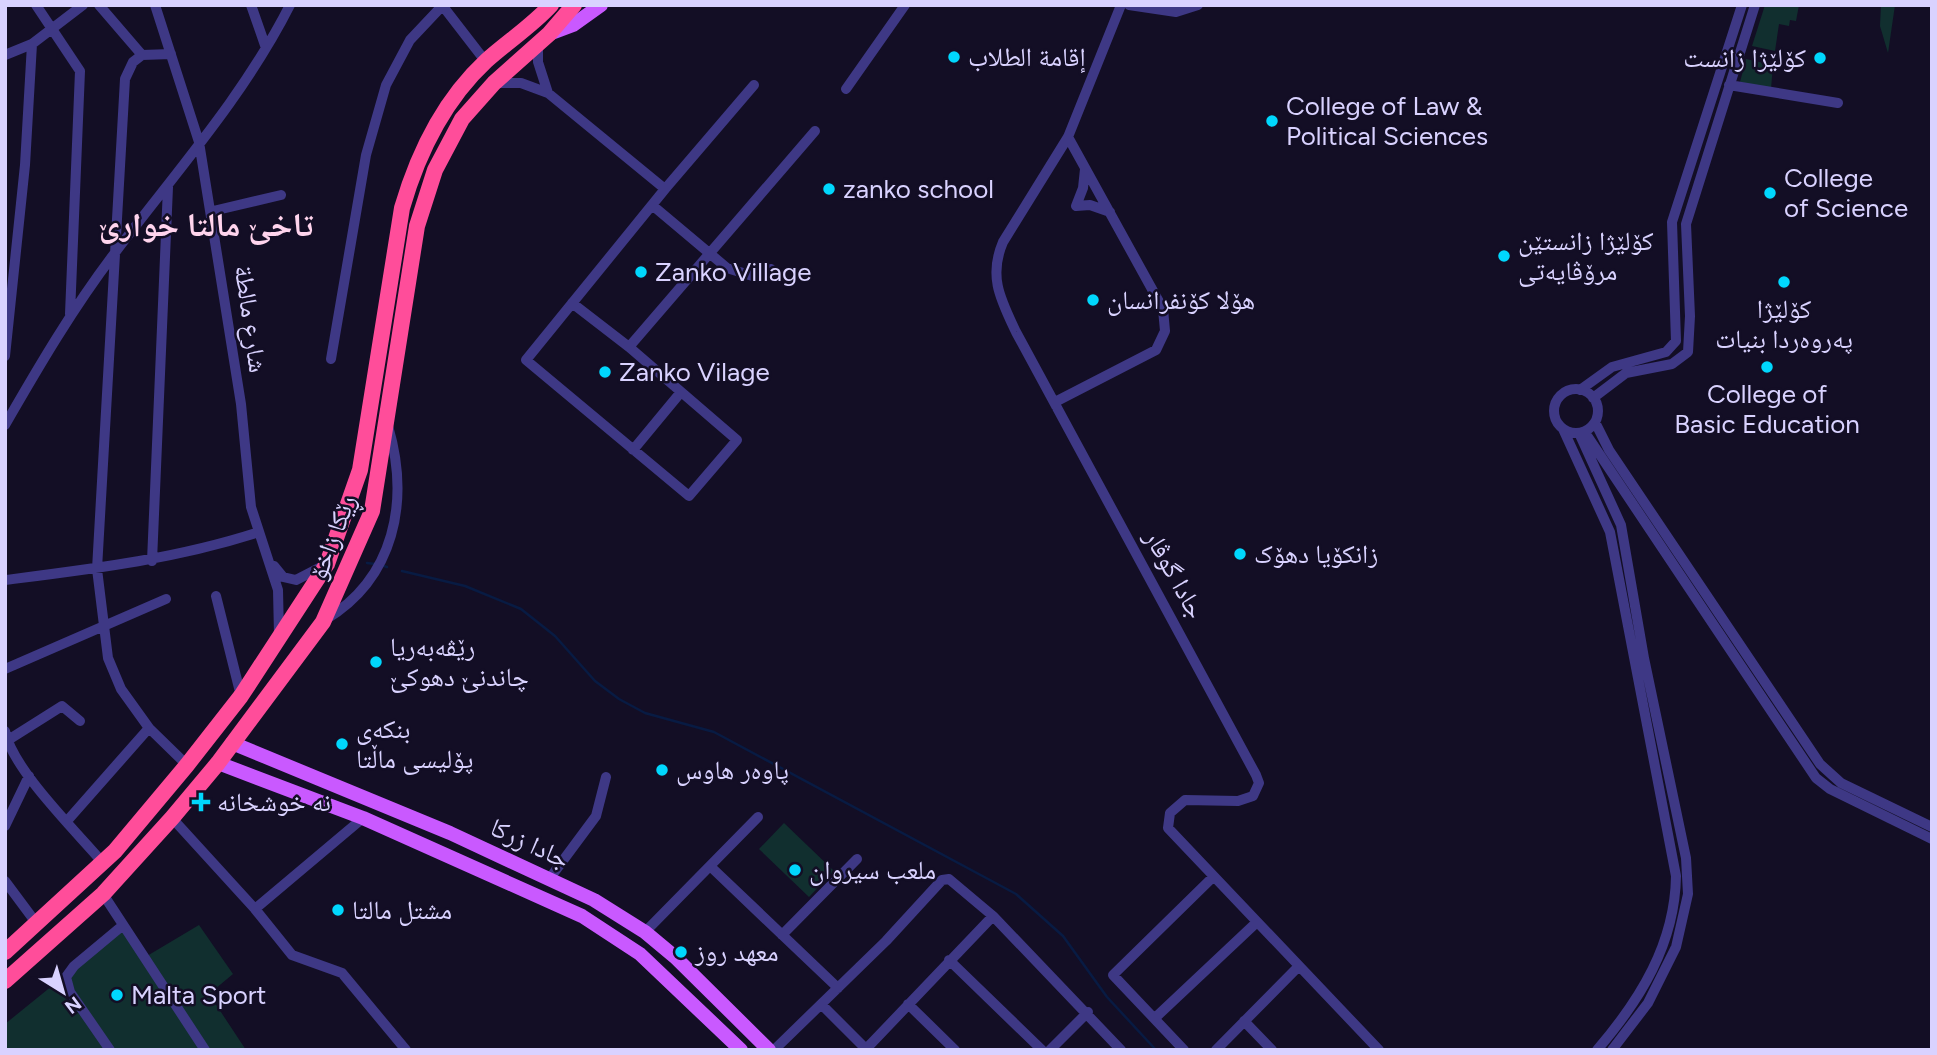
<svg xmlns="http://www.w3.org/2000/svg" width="1937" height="1055" font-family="Figtree,'Noto Naskh Arabic',sans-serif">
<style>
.green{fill:#112f2f}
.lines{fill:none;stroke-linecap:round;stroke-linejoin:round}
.stream{stroke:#081b43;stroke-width:2.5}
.minor{stroke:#3e3885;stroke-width:10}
.major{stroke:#c959ff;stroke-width:14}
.highway{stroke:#ff4d9a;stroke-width:16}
.poi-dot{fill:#00d7fd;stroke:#130e25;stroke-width:2.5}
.labels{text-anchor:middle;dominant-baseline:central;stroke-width:5;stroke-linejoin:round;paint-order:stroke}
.poi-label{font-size:26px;fill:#d9d2ff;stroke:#130e25;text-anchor:start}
.street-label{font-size:26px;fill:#d9d2ff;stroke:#130e25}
.district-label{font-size:33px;font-weight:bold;fill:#ffd4ed;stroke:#130e25}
</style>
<rect width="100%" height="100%" fill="#130e25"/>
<path class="green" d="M1765 5H1799L1796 21 1790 20 1789 26 1779 24 1775 51 1752 46Z
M1881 5H1895L1888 53 1880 26Z
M1746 59 1773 65 1771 89 1740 82Z
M784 823 834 871 809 897 759 849Z
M199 925 233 974 209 994 246 1050H5V1024L121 930 147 956Z"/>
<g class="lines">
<path class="stream" d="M367 563 375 564
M384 566 387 567
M402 571 465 586 521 609 555 636 595 681 619 699 645 713 714 732 1016 894 1063 936 1107 997 1156 1050"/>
<path class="minor" d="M36 5 80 71 70 314
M99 5 142 55 171 54
M155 5 199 142 241 404 251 507 278 590 279 635
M251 5 266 48
M442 5 486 62
M1121 5 1068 137 1003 242C988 277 1001 300 1016 332L1256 775 1259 783 1253 796 1238 801 1185 800 1170 813 1168 828 1379 1050
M1129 5 1176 12 1198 5
M538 44V62L548 93
M5 55 32 44 83 5
M142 55 133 62 125 79 97 569 108 658 121 689 149 728 187 765
M494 83H521L548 93 665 189 526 360 689 496 737 440 629 347 815 131
M1729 85 1838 103
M846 89 905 5
M1085 169 1083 188 1076 206 1090 205 1110 212
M665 189 754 85
M652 205 727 268 759 278 771 269
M213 211 281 195
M572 303 629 347
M5 356 25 165 32 44
M331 359 366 155 386 85 410 40 443 5
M1554 411a22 22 0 1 1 44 0a22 22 0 1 1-44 0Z
M1580 390 1612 367 1666 352 1676 341 1672 222 1742 5
M1593 398 1626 373 1672 364 1688 352 1690 316 1686 224 1755 5
M1056 406 1055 402 1156 350 1165 331 1163 309 1068 137
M1595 422 1609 450 1820 764 1841 783 1932 827
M5 425C39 366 73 308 114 254 175 173 244 96 290 5
M1563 429 1610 532 1676 876C1675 944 1640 1000 1597 1050
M1579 433 1621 525 1644 658 1686 858 1688 894 1676 947 1648 1003 1612 1050
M1586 434 1816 778 1830 789 1932 839
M633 450 681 392
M152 561 168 187
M274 566 283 577 296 580 327 564
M5 580C92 569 176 559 259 532
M216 596 241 696
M325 620C395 578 410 501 388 426
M5 669 166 599
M5 731C12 769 77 832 103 863
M5 742 62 706 80 721
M172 818 255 909 363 818
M67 821 149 728
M5 826 29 776
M711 867 838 988
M550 878 596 816 606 777
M5 881 37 924
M103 894 205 1050
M255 909 292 955 342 973 406 1050
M645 932 758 817
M782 935 857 859
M949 960 1042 1050
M908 1004 955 1050
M822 1005 867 1050
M1155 1018 1257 922
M1244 1021 1272 1050
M866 1049 993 916 1121 1050
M110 1050 70 992 66 977 74 966 122 926
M774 1050 886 941 942 880 949 879 993 916
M1050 1050 1088 1012
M1184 1050 1113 975 1212 878
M1216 1050 1298 967"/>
<path class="major" d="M549 34 573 25 601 5
M232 743 450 833 594 900 645 932 675 957 769 1050
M218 763 363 818 582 916 640 954 741 1050"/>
<path class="highway" d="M5 952 115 851 187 765 241 696 327 564 360 470 402 208C418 153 443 101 486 61 507 42 532 26 551 5
M5 981 103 894 172 818 218 763 323 622 372 511 417 226 435 170 462 119 494 83 549 34 574 5"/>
</g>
<g class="poi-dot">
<circle cx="954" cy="57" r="7"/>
<circle cx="1820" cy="58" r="7"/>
<circle cx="1272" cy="121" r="7"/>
<circle cx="829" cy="189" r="7"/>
<circle cx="1770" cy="193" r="7"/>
<circle cx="1504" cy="256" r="7"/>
<circle cx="641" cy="272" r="7"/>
<circle cx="1784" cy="282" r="7"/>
<circle cx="1093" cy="300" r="7"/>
<circle cx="1767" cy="367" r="7"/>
<circle cx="605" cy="372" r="7"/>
<circle cx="1240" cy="554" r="7"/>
<circle cx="376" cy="662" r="7"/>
<circle cx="342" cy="744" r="7"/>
<circle cx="662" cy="770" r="7"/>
<path d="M197.5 791.5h7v7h7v7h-7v7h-7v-7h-7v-7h7z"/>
<circle cx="795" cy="870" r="7"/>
<circle cx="338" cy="910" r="7"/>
<circle cx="681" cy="952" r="7"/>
<circle cx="117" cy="995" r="7"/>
</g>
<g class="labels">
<g class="poi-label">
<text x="968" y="57">إقامة الطلاب</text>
<text x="1806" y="58" text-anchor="end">کۆلێژا زانست</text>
<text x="1286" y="106">College of Law &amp;<tspan x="1286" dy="30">Political Sciences</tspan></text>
<text x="1784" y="178">College<tspan x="1784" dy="30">of Science</tspan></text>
<text x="843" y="189">zanko school</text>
<text x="1518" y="241">كۆلێژا زانستێن<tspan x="1518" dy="30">مرۆڤایەتی</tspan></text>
<text x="655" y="272">Zanko Village</text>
<text x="1107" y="300">هۆلا كۆنفرانسان</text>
<text x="1784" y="309" text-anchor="middle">کۆلێژا<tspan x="1784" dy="30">پەروەردا بنیات</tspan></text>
<text x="619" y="372">Zanko Vilage</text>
<text x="1767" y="394" text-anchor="middle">College of<tspan x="1767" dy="30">Basic Education</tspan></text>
<text x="1254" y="554">زانکۆیا دهۆک</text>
<text x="390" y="647">رێڤەبەریا<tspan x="390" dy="30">چاندنێ دهوکێ</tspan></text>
<text x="356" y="729">بنکەی<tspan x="356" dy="30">پۆلیسی ماڵتا</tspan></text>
<text x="676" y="770">پاوەر هاوس</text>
<text x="217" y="802">نه خوشخانه</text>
<text x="809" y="870">ملعب سيروان</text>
<text x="352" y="910">مشتل مالتا</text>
<text x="695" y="952">معهد روز</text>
<text x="131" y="995">Malta Sport</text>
</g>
<g class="street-label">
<text transform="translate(251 319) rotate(82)">شارع مالطة</text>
<text transform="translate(332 537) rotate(-69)">ڕێکا زاخۆ</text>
<text transform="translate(1175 574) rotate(61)">جادا گوڤار</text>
<text transform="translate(530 843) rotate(25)">جادا زرکا</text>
</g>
<g class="district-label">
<text x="206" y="224">تاخێ مالتا خوارێ</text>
</g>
</g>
<rect width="1937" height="1055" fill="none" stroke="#d9d2ff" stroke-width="14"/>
<g transform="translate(63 992) rotate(143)" stroke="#130e25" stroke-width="5" paint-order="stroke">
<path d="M0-5L12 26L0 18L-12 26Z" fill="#d9d2ff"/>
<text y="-10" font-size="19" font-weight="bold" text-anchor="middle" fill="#d9d2ff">N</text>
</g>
</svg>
